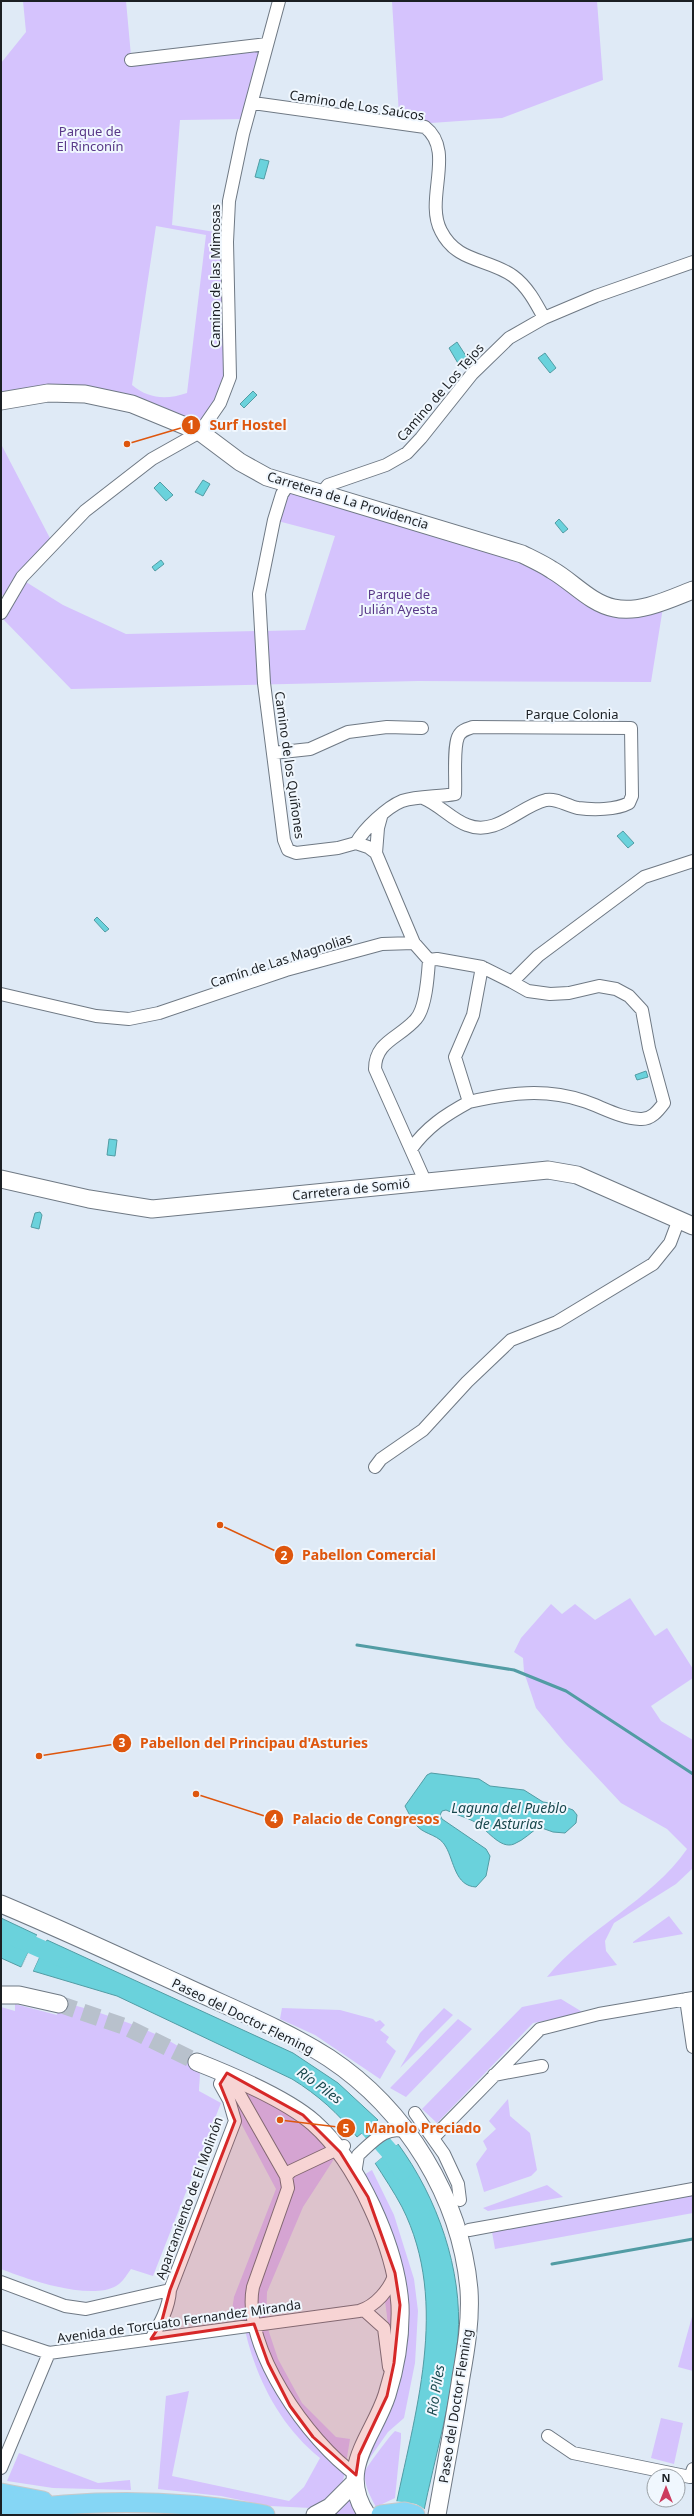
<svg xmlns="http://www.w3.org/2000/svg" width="694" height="2516" font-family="'Noto Sans',sans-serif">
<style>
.green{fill:#d5c3fd;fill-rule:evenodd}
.water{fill:#6ad2dc;stroke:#529ca4}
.pier{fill:#dfeaf6}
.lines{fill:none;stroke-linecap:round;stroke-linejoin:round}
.stream{stroke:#529ca4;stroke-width:3}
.river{stroke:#6ad2dc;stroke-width:18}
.secondary-tunnel{stroke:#b8c1cc;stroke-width:17;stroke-dasharray:17 8;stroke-linecap:butt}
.street-casing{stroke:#6f7984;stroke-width:14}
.secondary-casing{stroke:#6f7984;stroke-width:19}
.primary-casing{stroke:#c8c9ca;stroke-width:21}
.street{stroke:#fff;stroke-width:12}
.secondary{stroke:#fff;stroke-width:17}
.primary{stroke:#85d6f5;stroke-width:19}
.marked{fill:#d62828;fill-opacity:0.2;stroke:#d62828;stroke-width:3;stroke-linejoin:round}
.labels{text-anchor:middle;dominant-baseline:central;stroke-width:4;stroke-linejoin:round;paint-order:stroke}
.street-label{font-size:13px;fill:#1b1f23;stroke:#f0f7fe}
.park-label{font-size:13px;fill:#593988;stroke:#f0f7fe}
.water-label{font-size:14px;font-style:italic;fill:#1a494e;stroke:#f0f7fe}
.leader{fill:none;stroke:#de560d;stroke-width:1.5}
.callout-dot{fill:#de560d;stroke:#f0f7fe;stroke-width:1.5}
.mark-label{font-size:12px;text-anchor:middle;font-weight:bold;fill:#fff}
.callout-label{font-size:14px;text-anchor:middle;font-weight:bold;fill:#de560d;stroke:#f0f7fe;stroke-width:4;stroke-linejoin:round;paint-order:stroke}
</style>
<rect width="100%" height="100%" fill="#dfeaf6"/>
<path class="green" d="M23 1H126L131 56 267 44 248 119 180 120 172 225 227 234 230 377 200 432 116 399 1 401V63L26 32ZM156 226 206 235 187 393C166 400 149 399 132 385Z
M392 1H597L603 80 502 118 431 123 399 115Z
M1 444 53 544 26 582 63 605 126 634 305 630 335 536 274 520 288 485 522 554 598 603 664 601 651 682 418 681 71 689 1 617 6 601 1 593Z
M630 1598 655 1636 667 1628 693 1669V1678L651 1706 661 1721 693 1740V1868L676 1884 614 1923 605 1941 606 1951 617 1965 547 1977C587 1928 651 1901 687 1849L667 1829 621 1803 565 1743 536 1708 524 1672 523 1658 514 1652 521 1638 551 1604 562 1614 575 1604 595 1620Z
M669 1916 683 1934 633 1943V1942Z
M561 1999 584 2013 533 2023 437 2123 422 2109 522 2007Z
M60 2002C87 2007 191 2040 199 2066 201 2073 199 2084 199 2091L221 2103 153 2276 131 2269C127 2274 124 2280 119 2284 95 2303 26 2279 1 2269V2007L15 2011V2004L57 2015Z
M282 2008 340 2010 373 2019 376 2022 380 2020 385 2025 380 2030 389 2037 386 2042 396 2051 380 2079 315 2035 280 2019Z
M444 2008 453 2015 400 2068 420 2033Z
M458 2019 472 2029 406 2097 390 2088Z
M220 2084 285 2104 336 2156 303 2207 267 2292 266 2323 278 2359 302 2403 336 2437 350 2439 343 2482 333 2495 311 2508 270 2506 221 2496 158 2489 166 2396 189 2391 172 2476 289 2501 304 2487 320 2458C277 2424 251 2369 242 2315L231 2317 234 2297 276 2189Z
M508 2099 510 2116 530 2133 537 2170 531 2176 484 2192 476 2164 487 2149 483 2141 496 2129 489 2121Z
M372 2170 394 2215 414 2279 418 2311 415 2363 404 2418 388 2432 367 2462 407 2305 362 2176Z
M547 2185 563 2197 488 2211 483 2208Z
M693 2194V2213L495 2249 492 2232Z
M392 2290 394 2313 391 2347 385 2301Z
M693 2313V2371L678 2367Z
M661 2418 683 2423 674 2464 651 2458Z
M395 2431 401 2433V2438L395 2498 376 2507C371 2498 363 2483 365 2471 366 2468 391 2434 395 2431Z
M19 2453 98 2483 130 2480 131 2490 53 2488 7 2481Z
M351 2494 359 2515H327Z"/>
<path class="water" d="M260 159 269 161 264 179 255 177Z
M457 342 468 359 459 365 449 348Z
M545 353 556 368 550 373 538 358Z
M253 391 257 395 244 408 240 404Z
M203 480 210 484 203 496 195 492Z
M160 482 173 495 166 501 154 488Z
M559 519 568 529 563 533 555 523Z
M161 560 164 564 155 571 152 567Z
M623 831 634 843 628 848 617 836Z
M97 917 109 929 105 932 94 920Z
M646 1071 648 1077 637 1080 635 1075Z
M109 1139 117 1140 115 1156 107 1155Z
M40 1212 42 1215 39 1229 31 1227 35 1213Z
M431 1773 479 1779 490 1786 524 1790 543 1802 557 1804 573 1810 577 1815 576 1823 565 1833 553 1832 539 1827C531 1832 524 1840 514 1844 500 1850 486 1828 475 1822 466 1817 456 1815 446 1810L442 1811 440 1815 442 1819 486 1849 490 1856 486 1876 476 1887C455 1886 454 1861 446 1847 440 1835 426 1835 418 1827 413 1822 408 1812 405 1806L427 1775Z
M1 1918 37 1935 21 1967 1 1958Z
M47 1940 293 2053 338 2083 378 2120 357 2137C338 2113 318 2095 292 2079L117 1996 33 1971Z
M398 2144C437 2197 463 2270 458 2337 453 2396 435 2456 423 2515H394C414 2415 451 2304 402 2207 394 2192 384 2177 375 2163Z"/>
<path class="pier" d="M38 1933 39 1936 20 1969Z
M48 1938 47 1940 32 1973 31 1970Z
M397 2142 398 2144 374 2164V2161Z
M395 2501 416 2504 426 2510 425 2515H392Z"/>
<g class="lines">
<path class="stream" d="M357 1645 514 1670 566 1691 693 1774
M552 2264 693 2239"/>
<path class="river" d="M1 1931 64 1959
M353 2110 389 2151 402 2171"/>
<path class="secondary-tunnel" d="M59 2004 126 2027 197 2062"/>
<g class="street-casing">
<path id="street" d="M131 60 267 44
M253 103 425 127C456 151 424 199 441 231 457 263 488 258 513 276 527 286 536 303 544 318
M288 485 282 494 274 520 259 594 264 683 284 840 288 850 296 853 338 848 356 843 368 847 376 853 414 943
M320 495 328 485 386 465 407 453 421 438 472 374 509 338 544 318 596 296 693 262
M1 613 22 577 85 511 152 459 200 432 220 403 230 377 227 242 229 201 243 134 279 1
M273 753 310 749 348 732 387 727 422 728
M356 843C364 829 387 807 402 801 418 796 438 797 455 794 456 780 453 749 458 737 461 730 467 729 473 727L631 728 632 796 629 803C616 810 593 810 578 808 567 806 557 798 546 800 520 806 496 837 467 825 452 820 440 805 423 798
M376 853 378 828 381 817
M482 967 473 1015 455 1057 469 1102C509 1093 545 1088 584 1101 602 1107 620 1118 640 1119 651 1120 658 1111 664 1103L649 1048 642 1010 629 996 616 989 599 986 569 993 550 994 528 991 512 982
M1 994 96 1016 129 1019 159 1013 286 970 382 944 414 943 429 960 437 959 482 967 512 982 538 956 644 877 693 861
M411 1149C427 1127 445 1115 469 1102
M425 1181 375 1069C375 1041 400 1038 416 1019 426 1008 428 975 429 960
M375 1467 381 1459 423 1430 467 1382 511 1340 557 1322 653 1264 670 1243 679 1219
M686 1999 693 2047
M494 2075 542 2066
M220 2084 237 2090 286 2176 288 2188 253 2287C241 2347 309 2442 356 2475
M415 2113 444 2154 458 2184 460 2200
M434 2137 540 2029 599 2014 693 1998
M355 2174 358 2155C372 2143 386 2124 406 2132
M286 2176 291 2171 344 2146
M469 2230 693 2189
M1 2282 65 2306 86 2309 170 2290
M364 2310 384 2328 389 2367
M1 2337 49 2353 359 2311C376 2306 390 2289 395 2273
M151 2339C160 2324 169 2308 170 2290L235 2121 229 2100 220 2084 222 2080
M548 2436 573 2453 690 2477 693 2469
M1 2468 49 2353"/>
</g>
<g class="secondary-casing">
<path id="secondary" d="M1 401 48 393 85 394 132 404 200 432 240 462 267 477 522 554C532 559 543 564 552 570 573 582 590 603 614 608 639 614 670 599 693 590
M1 1179 89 1199 152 1209 548 1170 577 1175 693 1226
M1 1904C63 1930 123 1958 184 1986 233 2009 284 2029 329 2058 406 2109 461 2198 469 2290 471 2319 466 2349 461 2377 454 2423 445 2469 437 2515
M1 1995H19L59 2004
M197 2062C230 2075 288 2100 314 2123 358 2162 396 2247 400 2305 401 2334 396 2367 387 2395 374 2436 336 2470 367 2515
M315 2515 330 2507 354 2483"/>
</g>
<g class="primary-casing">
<path id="primary" d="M1 2493 43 2501
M1 2512C88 2499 178 2499 265 2515
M381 2515 405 2512 415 2515"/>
</g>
<use href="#street" class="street"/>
<use href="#secondary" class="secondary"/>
<use href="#primary" class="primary"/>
</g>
<path class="marked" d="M227 2073 303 2115 340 2152 368 2197 395 2273 400 2305 394 2363 387 2396 359 2455 356 2475 313 2437 290 2406 268 2363 254 2324 151 2339 161 2324 170 2290 235 2121 220 2084Z"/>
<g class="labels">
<g class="street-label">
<text transform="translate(357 105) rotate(9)">Camino de Los Saúcos</text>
<text transform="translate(215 276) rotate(-90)">Camino de las Mimosas</text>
<text transform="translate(440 392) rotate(-49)">Camino de Los Tejos</text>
<text transform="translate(348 500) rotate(17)">Carretera de La Providencia</text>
<text x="572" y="714">Parque Colonia</text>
<text transform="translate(290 765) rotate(82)">Camino de los Quiñones</text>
<text transform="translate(281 960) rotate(-18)">Camín de Las Magnolias</text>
<text transform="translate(351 1189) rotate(-6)">Carretera de Somió</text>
<text transform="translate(243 2016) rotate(26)">Paseo del Doctor Fleming</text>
<text transform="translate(189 2198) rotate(-70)">Aparcamiento de El Molinón</text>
<text transform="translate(179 2321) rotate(-8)">Avenida de Torcuato Fernandez Miranda</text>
<text transform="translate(455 2406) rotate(-81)">Paseo del Doctor Fleming</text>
</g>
<g class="park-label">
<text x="90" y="131">Parque de<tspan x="90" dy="15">El Rinconín</tspan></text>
<text x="399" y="594">Parque de<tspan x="399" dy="15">Julián Ayesta</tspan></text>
</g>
<g class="water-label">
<text x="509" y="1807">Laguna del Pueblo<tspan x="509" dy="16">de Asturias</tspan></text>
<text transform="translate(320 2085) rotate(36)">Río Piles</text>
<text transform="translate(435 2390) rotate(-81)">Río Piles</text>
</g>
</g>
<path class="leader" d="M127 444L191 425M220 1525L284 1555M39 1756L122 1743M196 1794L274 1819M280 2120L346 2128"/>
<g class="callout-dot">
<circle cx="127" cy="444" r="4"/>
<circle cx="220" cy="1525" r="4"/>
<circle cx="39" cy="1756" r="4"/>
<circle cx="196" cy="1794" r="4"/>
<circle cx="280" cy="2120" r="4"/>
<circle cx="191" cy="425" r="10"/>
<circle cx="284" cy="1555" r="10"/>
<circle cx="122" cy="1743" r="10"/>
<circle cx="274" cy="1819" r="10"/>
<circle cx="346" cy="2128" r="10"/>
</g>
<g class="mark-label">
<text x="191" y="429">1</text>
<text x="284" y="1560">2</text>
<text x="122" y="1747">3</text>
<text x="274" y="1823">4</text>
<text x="346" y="2133">5</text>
</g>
<g class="callout-label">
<text x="248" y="430">Surf Hostel</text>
<text x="369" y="1560">Pabellon Comercial</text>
<text x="254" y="1748">Pabellon del Principau d'Asturies</text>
<text x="366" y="1824">Palacio de Congresos</text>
<text x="423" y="2133">Manolo Preciado</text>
</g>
<rect width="694" height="2516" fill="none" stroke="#1b1f23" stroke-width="4"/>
<g transform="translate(666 2488)"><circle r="19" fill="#f0f7fe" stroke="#9ba1a6"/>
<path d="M0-3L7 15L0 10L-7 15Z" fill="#cc3c5f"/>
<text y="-6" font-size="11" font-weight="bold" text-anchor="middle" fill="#1b1f23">N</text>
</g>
</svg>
